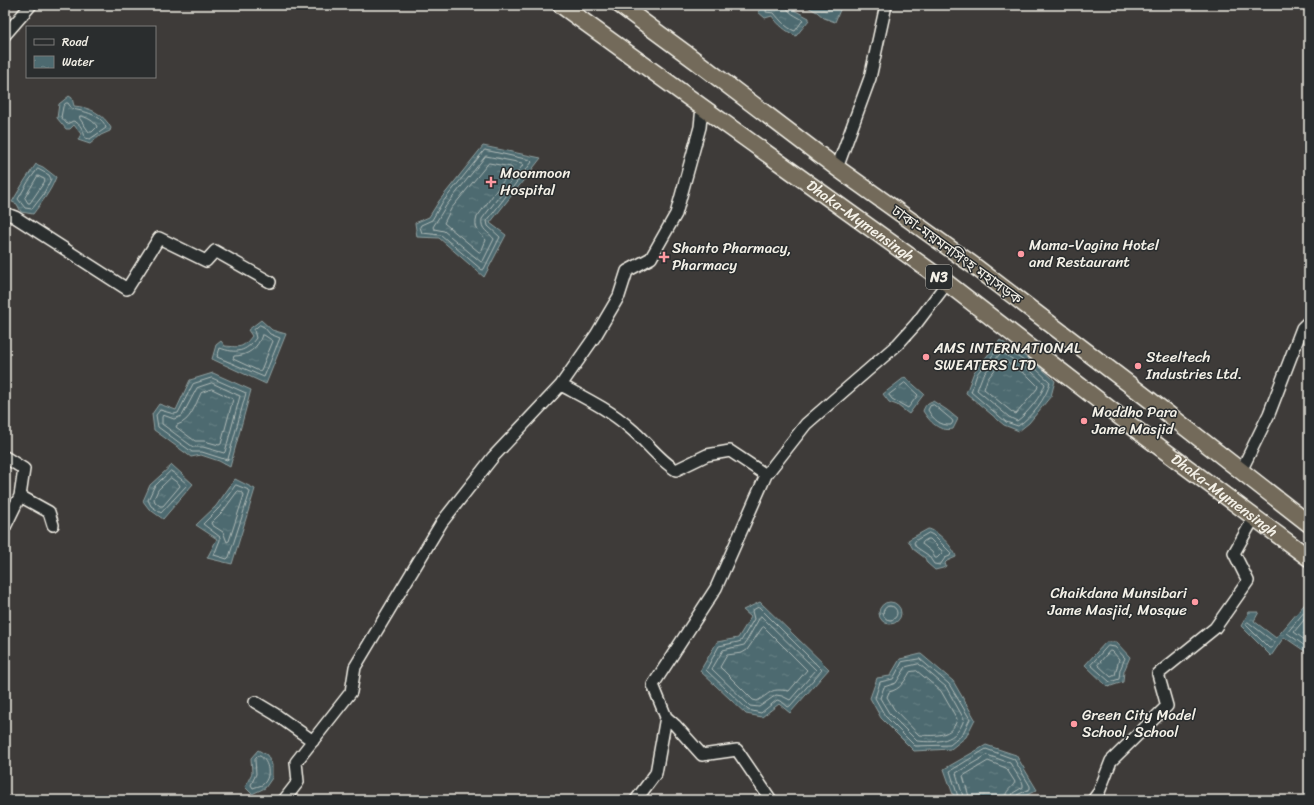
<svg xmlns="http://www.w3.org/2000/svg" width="1314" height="805" font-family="Sriracha,'Noto Sans Bengali',sans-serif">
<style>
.water{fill:url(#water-ripples);stroke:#90a0a0}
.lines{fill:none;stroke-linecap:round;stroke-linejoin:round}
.shore{stroke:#b1bbb8;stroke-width:1}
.minor-casing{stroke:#f4f1e8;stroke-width:14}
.highway-casing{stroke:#f4f1e8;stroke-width:19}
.minor{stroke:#2a2d2e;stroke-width:11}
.highway{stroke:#736b5a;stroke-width:16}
.poi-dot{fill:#ff9aa2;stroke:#2a2d2e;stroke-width:1.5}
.labels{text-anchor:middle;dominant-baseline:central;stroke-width:3;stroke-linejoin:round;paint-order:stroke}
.shield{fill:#2a2d2e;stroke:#b7b6b0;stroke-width:1}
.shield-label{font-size:14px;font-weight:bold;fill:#f4f1e8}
.poi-label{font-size:15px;fill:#f4f1e8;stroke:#2a2d2e;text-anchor:start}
.street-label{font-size:15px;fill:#f4f1e8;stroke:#2a2d2e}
</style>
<defs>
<pattern id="water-ripples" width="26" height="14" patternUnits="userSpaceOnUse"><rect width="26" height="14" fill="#4d6a70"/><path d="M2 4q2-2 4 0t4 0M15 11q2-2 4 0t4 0" fill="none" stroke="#678084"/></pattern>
</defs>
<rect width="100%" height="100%" fill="#3e3b39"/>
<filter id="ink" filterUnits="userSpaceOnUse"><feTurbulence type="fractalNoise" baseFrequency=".025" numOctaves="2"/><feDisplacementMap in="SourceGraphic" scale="8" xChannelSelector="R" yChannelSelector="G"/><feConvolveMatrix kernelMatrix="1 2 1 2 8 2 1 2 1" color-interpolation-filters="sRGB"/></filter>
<g filter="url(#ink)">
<path class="water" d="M764 5H788L792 9 809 18V20L796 36C786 31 778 25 772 16L765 18 758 12Z
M804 5H842L835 22 824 18 817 12Z
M69 96 72 98 74 106C89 107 104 114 111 128L110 131 101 135 90 144 78 140 81 134 74 125 70 129H66L57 118 59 104Z
M483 146 541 158 490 223 506 235 484 277 439 238 417 237 415 223 429 217 439 201Z
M36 164 43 167 56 177C51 191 42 202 33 214L21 212 17 204 12 202 25 180Z
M261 320 272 330 286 334 266 384 212 359 216 345 221 341 225 346C240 347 242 349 252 336L248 330Z
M1000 340 1038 365 1055 381 1051 396 1029 423 1019 431 1004 425 966 393 974 372Z
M213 373 251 390 230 467 219 461 201 455 191 457 154 430 152 414 159 404 176 410 190 380Z
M905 377 924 394 909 414 897 405 889 402 883 394Z
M933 401 947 410 958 419 953 429C939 432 930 422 923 411 925 405 928 402 933 401Z
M172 465 193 484 163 519 149 509 143 501 150 485Z
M235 479 255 489 232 564 207 558 217 539 196 525 216 506Z
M928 529C936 529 955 549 956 557L947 561 945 563 946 566 943 568 935 570 927 563 925 558 913 549 908 540Z
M1309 599V654L1284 637 1271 656 1241 626 1249 612H1259L1254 621 1276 638Z
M879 613a11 11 0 1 1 22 0a11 11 0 1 1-22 0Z
M760 602 829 669 790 713 779 704 762 717 746 714 700 671 717 642 738 638 751 617 743 610Z
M1106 642H1116L1130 657 1124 671 1123 682 1108 687 1085 665Z
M921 654 953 681 975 719 966 737 951 749 914 751 881 718 870 698 877 678 890 676 900 659Z
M986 745 1016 755 1037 790 1017 800H955L944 769Z
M258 750 267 755 272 765V778L265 788 252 794 245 787 252 773 251 758Z"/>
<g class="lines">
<path class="shore" d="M767 5 766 12 774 13C780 20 786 28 795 31L803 20C797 16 787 13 786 5
M66 103H68L72 109C83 111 103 115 106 128L90 139 85 138C84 132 81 123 73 121L67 124 61 117 63 107Z
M80 116C85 116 96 122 97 127L92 132H89L80 119Z
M485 150 530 160 532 162 487 221 488 226 500 237 484 269 482 270 441 235 422 233 420 227 421 225 432 220 442 203Z
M486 156 522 163 523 165 482 219C480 230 489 232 494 239L483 261 481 262 444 231 434 229 433 227 446 206Z
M489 163 511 167 512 169 477 217C473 229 480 233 486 240L481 252H479L444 223 451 209Z
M38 169 49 175 51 179 43 195 32 209 25 208 18 199 28 182Z
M38 176 44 179 45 181 30 203H28L25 198Z
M260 325 264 327 270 334 280 338 264 377 217 357 220 348C236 354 246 352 256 338L254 330Z
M262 335H264L273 341 261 370 259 371 233 359 234 356C248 356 258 348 262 335Z
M1001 346 1035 368 1050 382C1047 398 1031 417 1018 426L1006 422 971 392 977 374Z
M1001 353H1003L1032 372 1045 384C1042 395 1027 414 1017 421L1009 417 977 390 982 377Z
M1002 361H1005L1028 376 1038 386 1037 389 1016 414 1012 412 984 389 987 380Z
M212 378 246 393 228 459 227 460 202 452H192L158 427 156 415 160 410 174 414 178 413 193 384Z
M212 383 240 396 225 452 224 453 203 447H193L162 424V417L163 415 174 419 182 416 197 388Z
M905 383 918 395 908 408 892 399 889 395Z
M212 389 233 399 221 444 219 445 204 441H195L176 427 177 425C191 421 195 405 201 393Z
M934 405 952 420 953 422 951 425C940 426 933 419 928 410L930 406Z
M171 471 186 483 187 485 161 513 151 506 148 500 154 487Z
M171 478 179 484 180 486 163 506H160L155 502 154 499 158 490Z
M236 485 249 490 250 492 229 557 227 559 214 555 220 540V537L203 524 219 508Z
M239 491 243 493 244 495 229 541 227 542 223 532 212 525 211 523 223 511 237 492Z
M929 533 933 535 951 553 950 556 945 558 940 565 934 564 928 555 916 547 914 543 915 541Z
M928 539H930L942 551V553L937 558H935L932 552 922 544 923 542Z
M883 613a7 7 0 1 1 14 0a7 7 0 1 1-14 0Z
M1309 606 1287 633 1309 649
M759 607 822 670 790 706 788 707 781 701 777 700 761 713 748 710 706 670 719 646 738 642 741 641 754 619 752 611Z
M1309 614 1294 632 1309 643
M761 616 816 670 790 700 782 696 776 695 759 707 750 706 712 669 723 650 744 645Z
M1248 622 1274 642V644L1272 648H1269L1247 626 1246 624Z
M764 627 807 670 789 691C769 688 773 692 757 701L753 700 720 667 727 655 742 653 747 650 762 628Z
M1108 646 1115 647 1125 658 1120 670 1119 679 1110 682 1091 665Z
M1110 651 1113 652 1119 659 1115 675 1111 677 1098 665Z
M920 659 949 684 970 719 962 735 950 745 915 746 885 716 875 698 880 682 893 679 902 662Z
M919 664 946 687 964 719C957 742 938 743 917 741L889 713 880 698 884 687 896 683 906 667Z
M917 671 941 691 957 719C953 737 935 736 919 735L894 709 887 697 889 692C901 689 904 682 910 672Z
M258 756H260C269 761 272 778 262 785 260 786 255 787 253 788L251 785 256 774 255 760Z
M959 800 950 771 986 749 1014 759 1030 786V789L1017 795 1016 800
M964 800 956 773 987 755 1010 763 1023 784V787L1013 793 1011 800
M970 800 963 776 988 761 1006 768 1015 782C1012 789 1005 789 1005 800"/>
<g class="minor-casing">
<path id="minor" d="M5 35 31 5
M837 168 870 78 886 5
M5 213 15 217 127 289 159 238 206 261 215 251 270 282
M561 385C585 398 610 410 630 428 646 441 659 460 676 470L707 455 730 451 766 475
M5 457 24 469 20 496 49 512 53 525
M1241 471 1269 414 1302 328 1309 321
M5 527 20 496
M255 702 275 714 313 741
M666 717 675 725 702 755 737 750 771 800
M284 800 298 782 296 762 351 692 355 667 442 522 493 457 561 385 596 335 619 296 627 271 651 258 676 214 700 127 702 107
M636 800 656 773 666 717 653 685 716 588 766 475 806 424 898 344 916 324 947 283
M1093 800 1099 792 1111 761 1167 706 1158 674 1215 628 1248 581 1234 553 1255 516"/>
</g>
<g class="highway-casing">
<g id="highway">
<path id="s1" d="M561 5 702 107 947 283 1146 437 1309 558"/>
<path d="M620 5 696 61 837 168 973 265 1163 410 1309 524"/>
</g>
</g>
<use href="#minor" class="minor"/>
<use href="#highway" class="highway"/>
</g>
</g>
<g class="poi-dot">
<path d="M489 176h4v4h4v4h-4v4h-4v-4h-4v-4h4z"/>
<circle cx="1021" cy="254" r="4"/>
<path d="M662 251h4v4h4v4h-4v4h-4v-4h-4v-4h4z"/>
<circle cx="926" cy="357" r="4"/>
<circle cx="1138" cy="366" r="4"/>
<circle cx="1084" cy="421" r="4"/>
<circle cx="1195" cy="602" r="4"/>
<circle cx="1074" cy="724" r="4"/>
</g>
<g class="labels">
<rect class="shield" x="926" y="265" width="26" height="24" rx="3"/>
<g class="shield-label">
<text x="939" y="277">N3</text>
</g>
<g class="poi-label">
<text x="500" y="173">Moonmoon<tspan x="500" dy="17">Hospital</tspan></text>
<text x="1029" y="245">Mama-Vagina Hotel<tspan x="1029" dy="17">and Restaurant</tspan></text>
<text x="672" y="248">Shanto Pharmacy,<tspan x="672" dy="17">Pharmacy</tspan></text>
<text x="934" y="348">AMS INTERNATIONAL<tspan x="934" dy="17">SWEATERS LTD</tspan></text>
<text x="1146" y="357">Steeltech<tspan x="1146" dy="17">Industries Ltd.</tspan></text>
<text x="1092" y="412">Moddho Para<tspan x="1092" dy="17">Jame Masjid</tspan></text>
<text x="1187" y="593" text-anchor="end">Chaikdana Munsibari<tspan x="1187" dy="17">Jame Masjid, Mosque</tspan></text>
<text x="1082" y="715">Green City Model<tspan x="1082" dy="17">School, School</tspan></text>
</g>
<g class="street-label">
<text stroke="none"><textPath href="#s1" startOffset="369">Dhaka-Mymensingh</textPath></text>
<text transform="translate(957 255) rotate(36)">ঢাকা-ময়মনসিংহ মহাসড়ক</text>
<text stroke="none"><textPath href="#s1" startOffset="825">Dhaka-Mymensingh</textPath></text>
</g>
</g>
<rect width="1314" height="805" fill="none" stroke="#2a2d2e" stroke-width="20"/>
<rect x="10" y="10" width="1294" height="785" fill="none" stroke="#f4f1e8" stroke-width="1.5" filter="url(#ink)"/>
<rect x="26" y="26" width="130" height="52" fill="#2a2d2e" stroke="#7b7b78"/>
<rect x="34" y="39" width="20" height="6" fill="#2a2d2e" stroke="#7b7b78"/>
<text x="62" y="46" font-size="12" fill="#f4f1e8">Road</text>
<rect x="34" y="56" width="20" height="12" fill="url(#water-ripples)" stroke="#7b7b78"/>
<text x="62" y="66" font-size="12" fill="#f4f1e8">Water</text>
</svg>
